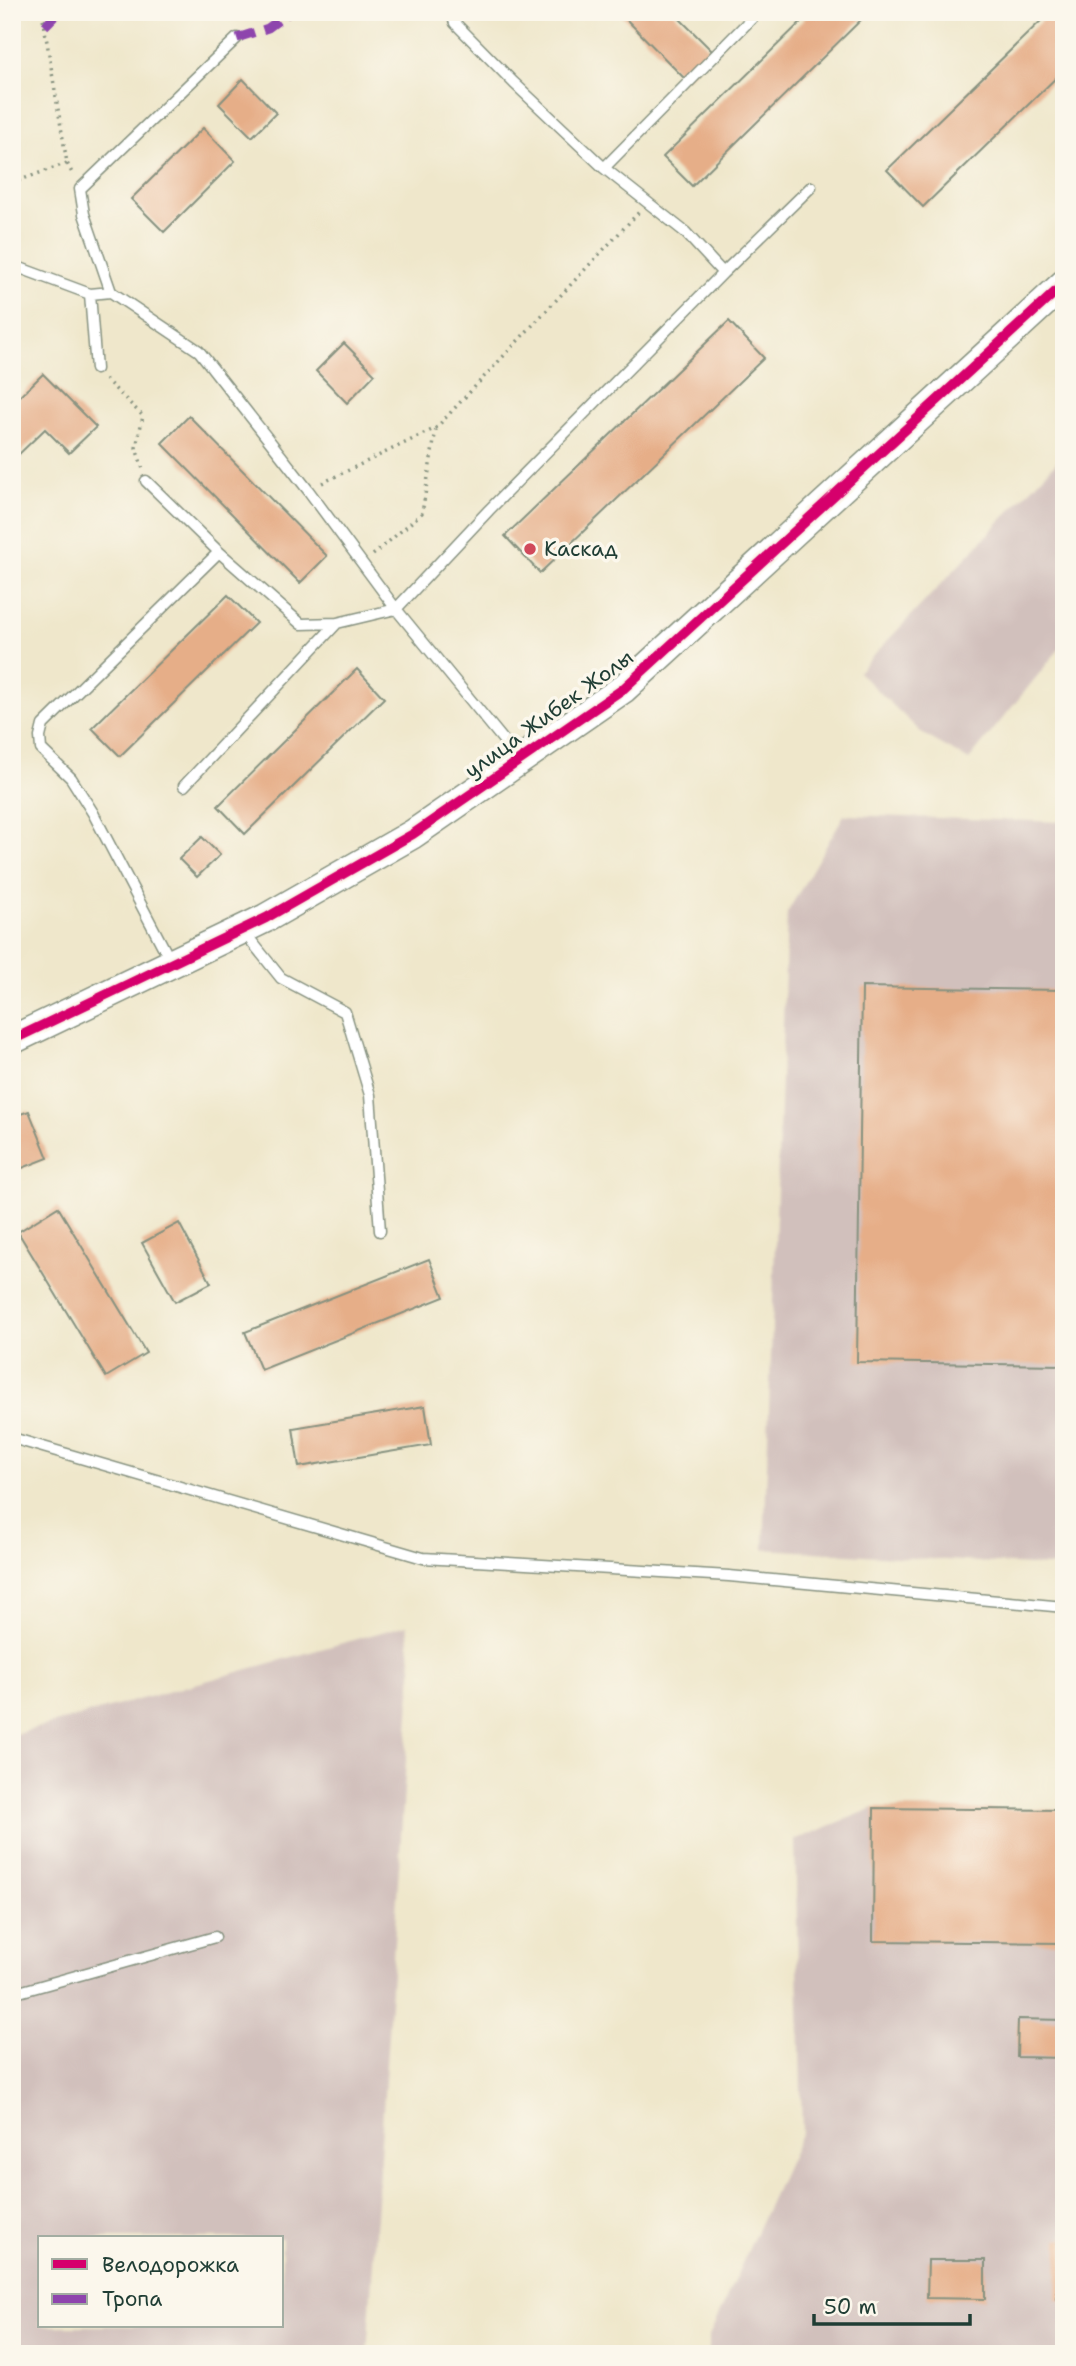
<svg xmlns="http://www.w3.org/2000/svg" width="1076" height="2366" font-family="'Shantell Sans',sans-serif">
<style>
.industrial{fill:#d1c0bc;fill-rule:evenodd}
.building{fill:#e6ae88}
.lines{fill:none;stroke-linecap:round;stroke-linejoin:round}
.service-casing{stroke:#879280;stroke-width:13}
.tertiary-casing{stroke:#879280;stroke-width:31}
.path{stroke:#879280;stroke-width:3.5;stroke-dasharray:2 5;stroke-linecap:butt}
.service{stroke:#fff;stroke-width:10}
.tertiary{stroke:#fff;stroke-width:28}
.quiet{stroke:#8e44ad;stroke-width:9;stroke-dasharray:18 9;stroke-linecap:butt}
.cycleway-casing{stroke:#fbf7ec;stroke-width:15}
.cycleway{stroke:#d6006c;stroke-width:10}
.poi-dot{fill:#d1495b;stroke:#fbf7ec;stroke-width:2.5}
.labels{text-anchor:middle;dominant-baseline:central;stroke-width:7;stroke-linejoin:round;paint-order:stroke}
.poi-label{font-size:21px;fill:#1f3d34;stroke:#fbf7ec;text-anchor:start}
.street-label{font-size:21px;fill:#1f3d34;stroke:#fbf7ec}
</style>
<rect width="100%" height="100%" fill="#fbf7ec"/>
<filter id="ink" filterUnits="userSpaceOnUse"><feTurbulence type="fractalNoise" baseFrequency=".0143" numOctaves="2"/><feDisplacementMap in="SourceGraphic" scale="14" xChannelSelector="R" yChannelSelector="G"/><feConvolveMatrix kernelMatrix="1 2 1 2 8 2 1 2 1" color-interpolation-filters="sRGB"/></filter>
<filter id="wash" filterUnits="userSpaceOnUse"><feTurbulence type="fractalNoise" baseFrequency=".00686" numOctaves="4" result="noise"/><feDisplacementMap in="SourceGraphic" scale="28" xChannelSelector="R" yChannelSelector="G"/><feGaussianBlur stdDeviation="1.57" result="paint"/><feColorMatrix in="noise" values="0 0 0 0 0 0 0 0 0 0 0 0 0 0 0 0 0 1.4 0 .05"/><feComposite in="paint" operator="in"/></filter>
<g filter="url(#wash)">
<rect width="100%" height="100%" fill="#efe7cb"/>
<path class="industrial" d="M1064 454V643L969 760 923 734 858 672Z
M844 815 1064 822V1567L764 1549 787 913Z
M407 1625 412 1668 367 2354H12V1735ZM40 2238H282V2326H40Z
M874 1808 1064 1810V2354H709V2336L802 2132 795 1840Z"/>
<g id="blocks">
<path class="building" d="M619 12H673L713 52 685 79Z
M811 12H869L692 186 663 157Z
M1050 12H1064V70L923 207 887 170Z
M243 79 276 113 252 137 219 104Z
M203 128 235 161 164 232 131 199Z
M729 321 764 358 540 573 505 536Z
M344 343 375 374 347 403 316 371Z
M43 374 96 427 69 453 45 429 12 461V404Z
M189 416 327 556 300 583 162 443Z
M228 595 256 623 120 756 92 728Z
M357 669 384 698 245 834 218 806Z
M202 837 220 855 197 877 179 859Z
M862 987 1064 990V1365L857 1362Z
M29 1111 48 1158 12 1172V1117Z
M58 1207 146 1353 106 1377 18 1232Z
M179 1223 211 1283 175 1302 142 1243Z
M429 1259 444 1297 261 1370 245 1332Z
M425 1406 431 1445 299 1467 293 1428Z
M874 1808 1064 1810V1943L873 1941Z
M1018 2019 1064 2020V2058L1017 2057Z
M1058 2239H1064V2301L1057 2300Z
M928 2260H985V2299L927 2298Z"/>
</g>
</g>
<g filter="url(#ink)">
<use href="#blocks" fill-opacity="0" stroke="#879280" stroke-width="2"/>
<g class="lines">
<g class="service-casing">
<path id="service" d="M451 12 455 23 514 83 604 168
M237 38 80 189 84 214 111 292 199 351 308 490 396 609 489 510 723 273 685 232 604 168 758 12
M12 265 90 294
M723 273 811 187
M96 369 90 294 111 292
M146 481 219 552 301 624 337 623 396 609 518 758
M184 786 337 623
M244 932 281 978 345 1012 370 1095 380 1231
M171 962 93 813 71 778 41 749 40 737 43 725 219 552
M12 1438 423 1558 729 1576 1064 1607
M12 1994 215 1937"/>
</g>
<g class="tertiary-casing">
<path id="tertiary" d="M12 1040 266 918 413 834 623 689 1064 284"/>
</g>
<path class="path" d="M42 12 67 163 73 175
M12 183 67 163
M105 379 143 416 136 448 143 469
M322 483 436 428 639 212
M373 555 422 513 436 429"/>
<use href="#service" class="service"/>
<use href="#tertiary" class="tertiary"/>
<path class="quiet" d="M45 26 59 12
M237 38 268 28 290 12"/>
<g class="cycleway-casing">
<path id="cycleway" d="M12 1040 266 918 413 834 623 689 1064 284"/>
</g>
<use href="#cycleway" class="cycleway"/>
</g>
</g>
<circle class="poi-dot" cx="530" cy="549" r="7"/>
<g class="labels">
<g class="poi-label">
<text x="544" y="549">Каскад</text>
</g>
<g class="street-label">
<text transform="translate(549 714) rotate(-36)">улица Жибек Жолы</text>
</g>
</g>
<rect width="1076" height="2366" fill="none" stroke="#fbf7ec" stroke-width="42"/>
<rect x="38" y="2236" width="245" height="91" fill="#fbf7ec" stroke="#a3ada2" stroke-width="2"/>
<rect x="52" y="2259" width="35" height="10" fill="#d6006c" stroke="#a3ada2" stroke-width="2"/>
<text x="102" y="2272" font-size="21" fill="#1f3d34">Велодорожка</text>
<rect x="52" y="2294" width="35" height="10" fill="#8e44ad" stroke="#a3ada2" stroke-width="2"/>
<text x="102" y="2306" font-size="21" fill="#1f3d34">Тропа</text>
<path d="M814 2314v10h156v-10" fill="none" stroke="#1f3d34" stroke-width="3.5"/>
<text x="824" y="2314" font-size="21" fill="#1f3d34" stroke="#fbf7ec" stroke-width="5" paint-order="stroke">50 m</text>
</svg>
